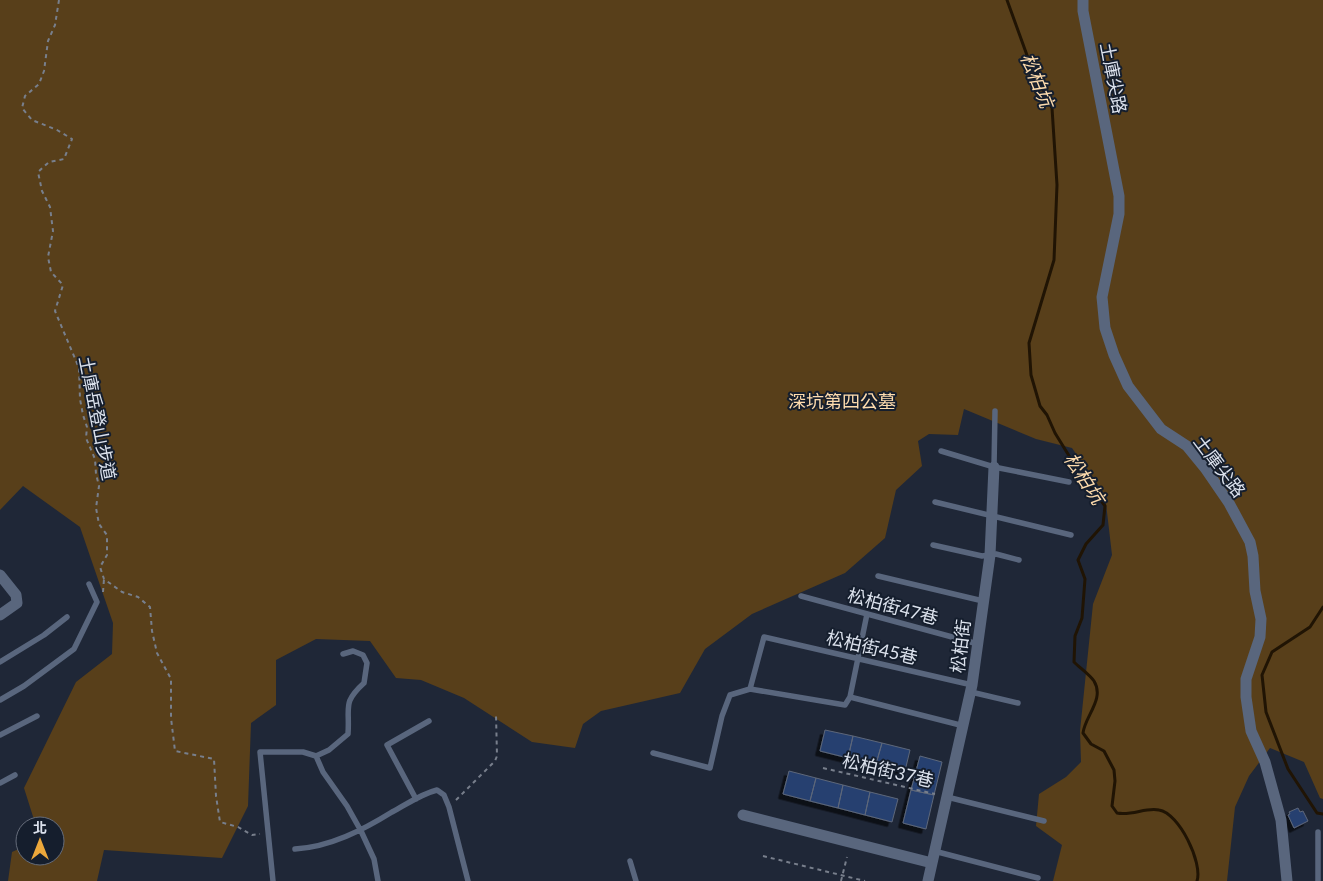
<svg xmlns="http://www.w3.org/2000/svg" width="1323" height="881" font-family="Lato,'Noto Sans TC',sans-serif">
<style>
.green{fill:#583f1a}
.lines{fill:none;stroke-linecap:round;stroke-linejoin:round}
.stream{stroke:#201404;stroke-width:3}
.building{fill:#274170;stroke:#5d677a;filter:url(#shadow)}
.path{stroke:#787f8c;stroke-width:2;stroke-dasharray:4 4;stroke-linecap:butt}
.lane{stroke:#59667d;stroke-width:5.5}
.street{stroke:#59667d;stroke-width:11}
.labels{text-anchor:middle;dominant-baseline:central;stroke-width:4;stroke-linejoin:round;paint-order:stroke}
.street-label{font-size:18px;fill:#dce2ed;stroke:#151e2d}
.park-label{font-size:18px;fill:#fedcae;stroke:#151e2d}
.water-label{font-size:19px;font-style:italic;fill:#fcdaac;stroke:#151e2d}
</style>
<defs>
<filter id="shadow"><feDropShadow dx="-4.5" dy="4.5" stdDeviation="0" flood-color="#0009"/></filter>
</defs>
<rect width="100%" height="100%" fill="#1f2737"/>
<path class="green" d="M0 0H1323V799L1320 798 1304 762 1270 748 1249 776 1235 807 1227 881H1053L1062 845 1036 826 1039 794 1066 777 1081 762 1080 731 1093 604 1112 555 1105 495 1072 448 1036 439 964 409 958 435 929 434 918 441 922 466 896 490 885 538 845 573 752 614 705 649 680 693 601 711 583 724 575 748 532 742 464 698 421 680 396 678 370 641 316 639 276 660V705L251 723 248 806 222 858 104 850 97 881H8L12 852 25 846V856H55V826H36L24 788 76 682 112 654 113 623 80 527 23 486 0 510Z"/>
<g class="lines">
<path class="stream" d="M1007 0 1028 58 1052 108 1057 185 1054 260 1029 343 1031 375 1040 406 1047 415 1055 433 1071 459 1105 506 1103 525 1086 544 1078 560 1085 579 1082 618 1075 636 1074 662C1080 668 1089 674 1094 681 1105 699 1085 716 1083 733L1091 744 1104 751 1114 770 1115 781 1112 806 1117 813C1132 816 1146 807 1159 810 1179 813 1203 863 1197 881
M1323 607 1310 627 1272 652 1262 675 1266 712 1288 769 1317 813 1323 814"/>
</g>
<path class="building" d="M825 730 853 736 848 758 820 751Z
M853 736 882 743 876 764 848 758Z
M882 743 910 750 905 771 876 764Z
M920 756 942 762 934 795 911 790Z
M789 771 816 778 810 801 783 794Z
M816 778 843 785 838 808 810 801Z
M843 785 870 792 865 815 838 808Z
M911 790 934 795 926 829 903 823Z
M870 792 898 799 892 822 865 815Z
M1298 808 1300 812 1303 811 1308 821 1294 828 1288 815 1290 814 1289 812Z"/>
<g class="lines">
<path class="path" d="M59 0 55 25 48 41 44 71 39 84 25 96 22 108 32 120 57 130 72 139 64 159 49 162 38 172 42 191 50 207 53 231 48 257 51 272 63 285 55 311 79 368 80 399 83 415 87 427 86 438 95 459 96 474 99 486 96 508 99 524 107 535V555L100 567 104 579 122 592 138 597 150 607 152 631 157 653 171 679V718L175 751 214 759 216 796 220 822 238 827 252 835 260 834
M103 592 104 579
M823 768 935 794
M456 800 495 761 497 756 496 715
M763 856 865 881
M841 881 847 857"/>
<path class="lane" d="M941 451 994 467 1069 482
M994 467 995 411
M935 502 1071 535
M933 545 982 556 996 554 1019 560
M878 576 983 601
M801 596 978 644
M343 654 353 651 363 655 367 663 364 683C342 703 350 707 348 734L329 750 316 756 323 772 347 806 361 831 374 859 378 881
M0 662 44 635 67 617
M750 689 764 637 972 685
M971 692 1018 703
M850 697 867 614
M0 700 24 686 74 649 97 602 89 584
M0 735 37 716
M653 753 710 768 722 716 730 695 750 689 845 705 850 697 964 726
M0 783 15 775
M947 797 1044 821
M416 799 387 745 429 721
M295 849C330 847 363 830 392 812 407 804 421 794 437 790L444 795 449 807 468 881
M934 851 1038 878
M630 861 636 881
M273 881 260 752H303L316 756
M1318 881V832"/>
<path class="street" d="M1083 0V11L1119 196V214L1102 297 1105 328 1114 355 1128 386 1161 429 1187 446 1205 468 1229 503 1250 542 1253 556 1255 591 1261 619 1260 637 1246 679V697L1251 731 1265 762 1281 820 1287 881
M0 575 16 595 17 603 0 615
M743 815 932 863
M928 881 972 685 990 555 994 467"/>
</g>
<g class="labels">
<g class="street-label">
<text transform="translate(1114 78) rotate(79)">土庫尖路</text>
<text transform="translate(98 418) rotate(79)">土庫岳登山步道</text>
<text transform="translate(1220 466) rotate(53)">土庫尖路</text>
<text transform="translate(893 606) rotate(15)">松柏街47巷</text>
<text transform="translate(960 646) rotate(-83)">松柏街</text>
<text transform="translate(872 647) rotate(13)">松柏街45巷</text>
<text transform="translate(888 770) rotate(13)">松柏街37巷</text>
</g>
<g class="park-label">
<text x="842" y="401">深坑第四公墓</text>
</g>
<g class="water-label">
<text transform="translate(1038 80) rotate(68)">松柏坑</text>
<text transform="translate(1085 478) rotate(57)">松柏坑</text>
</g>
</g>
<g transform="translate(40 841)"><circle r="24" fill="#151e2d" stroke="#656c7a"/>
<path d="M0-4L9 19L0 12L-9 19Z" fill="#eda83b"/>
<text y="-8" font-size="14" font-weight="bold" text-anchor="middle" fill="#dce2ed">北</text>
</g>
</svg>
